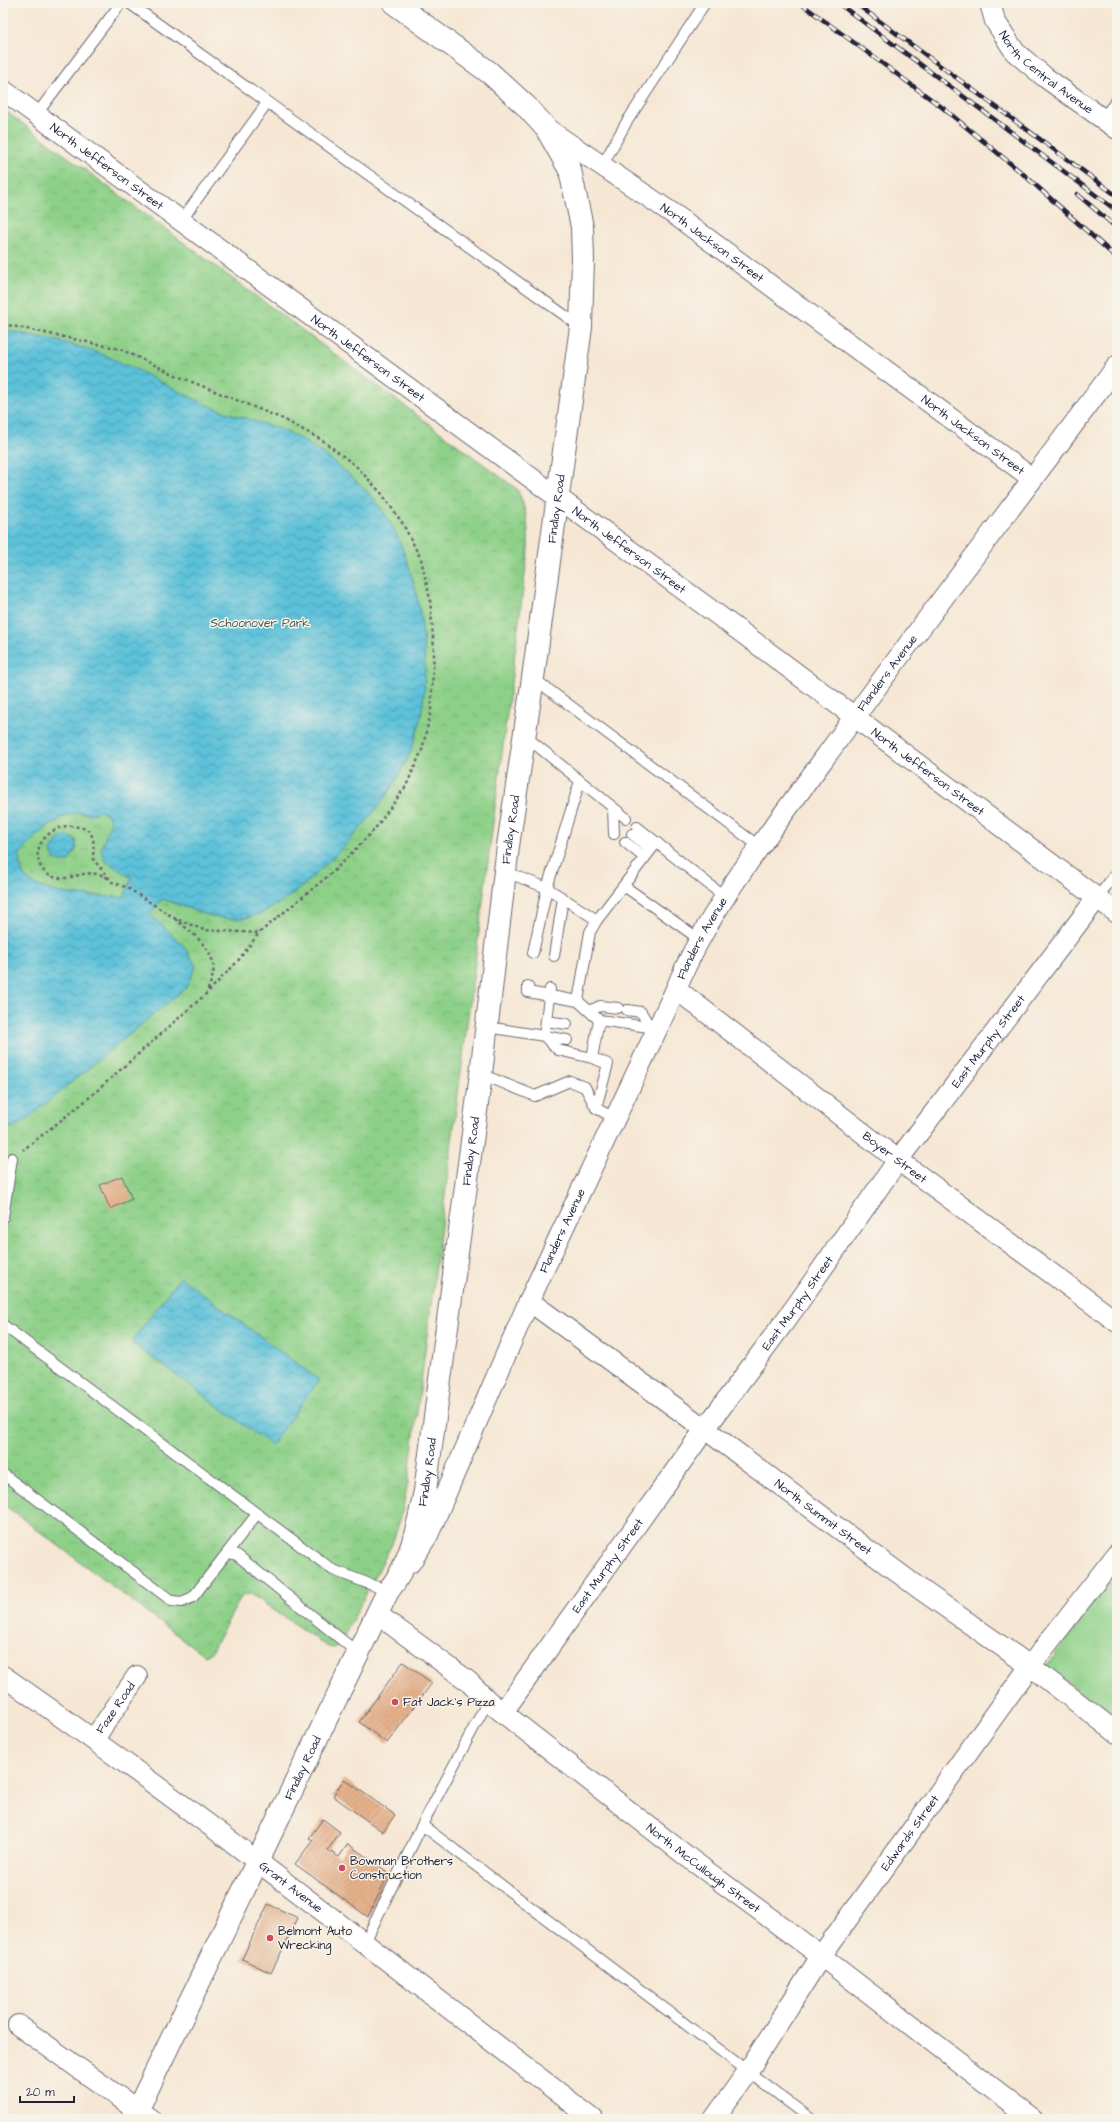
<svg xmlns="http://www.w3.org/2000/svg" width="1120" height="2122" font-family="'Architects Daughter',sans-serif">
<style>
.grass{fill:#8dd088;stroke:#587962}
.park{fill:url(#park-crowns);stroke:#587962}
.water{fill:url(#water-waves);stroke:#3e728a;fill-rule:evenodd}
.building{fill:url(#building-hatch)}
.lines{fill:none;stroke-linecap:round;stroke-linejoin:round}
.lane-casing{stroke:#6c6771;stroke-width:12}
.street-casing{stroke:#6c6771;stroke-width:22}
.secondary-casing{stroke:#6c6771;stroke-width:24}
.path{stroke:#6c6771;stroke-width:2.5;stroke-dasharray:3 3;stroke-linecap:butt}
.lane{stroke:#fff;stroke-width:10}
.street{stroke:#fff;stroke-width:20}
.secondary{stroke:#fff;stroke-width:22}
.rail-casing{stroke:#22223b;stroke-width:4.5}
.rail{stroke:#f7f3e8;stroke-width:3;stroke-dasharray:9;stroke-linecap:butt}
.poi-dot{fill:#d1495b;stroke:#f7f3e8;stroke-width:1.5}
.labels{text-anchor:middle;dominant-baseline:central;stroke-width:3;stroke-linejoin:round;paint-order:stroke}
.street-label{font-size:12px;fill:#22223b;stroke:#f7f3e8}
.park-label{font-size:12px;fill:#425652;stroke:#f7f3e8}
.poi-label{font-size:12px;fill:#22223b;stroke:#f7f3e8;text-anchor:start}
</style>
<defs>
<pattern id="park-crowns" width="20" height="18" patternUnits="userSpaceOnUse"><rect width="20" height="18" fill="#8dd088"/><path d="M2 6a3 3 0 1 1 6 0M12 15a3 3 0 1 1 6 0" fill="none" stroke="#79b276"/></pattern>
<pattern id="water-waves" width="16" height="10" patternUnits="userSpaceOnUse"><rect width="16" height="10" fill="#5bc1d9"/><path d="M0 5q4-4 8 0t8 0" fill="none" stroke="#4b9cb1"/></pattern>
<pattern id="building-hatch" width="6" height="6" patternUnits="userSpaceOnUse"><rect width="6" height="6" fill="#e5b18a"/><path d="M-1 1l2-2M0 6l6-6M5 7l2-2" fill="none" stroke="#c49878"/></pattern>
</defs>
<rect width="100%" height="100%" fill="#f7f3e8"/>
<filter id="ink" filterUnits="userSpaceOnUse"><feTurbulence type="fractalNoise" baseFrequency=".025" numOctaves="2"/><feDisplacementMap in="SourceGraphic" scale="8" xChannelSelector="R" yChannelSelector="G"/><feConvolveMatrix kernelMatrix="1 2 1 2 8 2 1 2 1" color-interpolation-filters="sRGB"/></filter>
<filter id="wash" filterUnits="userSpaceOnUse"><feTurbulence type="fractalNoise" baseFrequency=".012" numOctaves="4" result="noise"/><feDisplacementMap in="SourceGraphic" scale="16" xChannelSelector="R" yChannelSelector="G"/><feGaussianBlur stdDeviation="0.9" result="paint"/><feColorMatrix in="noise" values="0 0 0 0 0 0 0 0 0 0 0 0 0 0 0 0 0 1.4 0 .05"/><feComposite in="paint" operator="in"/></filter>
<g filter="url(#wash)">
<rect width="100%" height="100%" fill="#f6e7d4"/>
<path class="grass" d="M1117 1570V1720L1046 1667Z"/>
<path class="park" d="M3 109 517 489C527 511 529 526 528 551L408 1483 401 1517 392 1544 340 1644 333 1648 326 1646 251 1594 243 1595 240 1599 211 1652 205 1656 3 1504Z"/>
<path class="water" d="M3 330C36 336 69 342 101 354 140 369 176 392 215 408 240 418 267 423 291 434 317 447 352 475 371 496 421 550 439 678 413 745 395 792 360 832 324 866 302 887 275 913 244 918 216 923 188 907 162 899L150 914 183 945 196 966 186 988 23 1122 3 1131ZM99 811 106 813 111 821 101 849 104 860 132 878 124 897C97 896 47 897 27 879 21 873 20 864 19 856 29 840 56 817 75 813 84 811 90 817 99 811Z
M65 836 75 839 77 848 68 862H61L54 859 51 851 59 838Z
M180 1277 319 1380 271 1445 131 1342Z"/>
<g id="blocks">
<path class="building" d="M122 1176 132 1199 110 1209 100 1185Z
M403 1662 432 1683 387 1743 359 1722Z
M344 1779 395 1815 383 1832 333 1796Z
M323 1819 340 1832 328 1850 339 1857 348 1844 389 1873 368 1917 295 1864 313 1840 309 1838Z
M268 1904 298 1918 271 1973 242 1959Z"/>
</g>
</g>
<g filter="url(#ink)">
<use href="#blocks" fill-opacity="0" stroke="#6c6771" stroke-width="1"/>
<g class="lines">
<g class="lane-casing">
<path id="lane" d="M129 3 581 327
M36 115 121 3
M1102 119 1117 100
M602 166 626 123 705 3
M181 221 267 103
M533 678 760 847
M525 736 626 818
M613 808 614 834
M637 827 726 898
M632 834 651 850
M625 842 645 858
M506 872 547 888 597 920
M624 886 699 939
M1097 898 1117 872
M533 953 547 888 580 781
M554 956 563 898
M528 986V992L578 1001 590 932 597 920 657 842
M578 1001 599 1020 656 1028
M627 1010 641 1012 650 1027
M589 1011 600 1006 618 1008
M546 1021 567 1024
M487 1027 544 1036 550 989
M544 1036 558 1050 592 1058 599 1020
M544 1036 567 1040
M592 1058 608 1064 596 1108 614 1118
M481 1074 535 1096 570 1081 585 1087 596 1108
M3 1217 12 1158
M3 1325 333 1570 388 1591
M3 1474 172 1601 182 1602 193 1597 223 1558 229 1553 237 1555 358 1653
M223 1558 257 1514
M422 1825 811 2119
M364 1944 422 1825 488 1701"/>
</g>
<g class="street-casing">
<g id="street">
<path id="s1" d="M990 3 995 21 1015 52 1046 78 1117 129"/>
<path id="s2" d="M3 90 745 635 1117 913"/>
<path id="s3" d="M546 128 678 217 1033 479"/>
<path id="s4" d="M676 989 898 1160 1117 1322"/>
<path id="s5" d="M529 1301 705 1429 920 1589 1030 1666 1117 1733"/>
<path id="s6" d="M410 1563 428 1535 529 1301 676 989C709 907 771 832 823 760 919 628 1019 498 1117 366"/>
<path id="s7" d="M377 1614 468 1681 488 1701 689 1858 821 1956 1033 2119"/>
<path id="s8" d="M3 1676C205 1816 398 1970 593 2119"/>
<path id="s9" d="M503 1712 705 1429 796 1306 898 1160 1097 898"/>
<path id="s10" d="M94 1739 137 1676"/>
<path d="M18 2025 150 2119"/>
<path id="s11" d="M714 2119 748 2071 821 1956 1030 1666 1117 1554"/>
</g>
</g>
<g class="secondary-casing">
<g id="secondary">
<path id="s12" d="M133 2119 388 1591C411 1564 418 1525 425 1491L481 1074 508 846 533 678 581 327 583 260 582 227 570 170 546 128 526 106 490 73 394 3"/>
</g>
</g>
<path class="path" d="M3 324 120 349 180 377 283 419 322 440 356 466 382 494 403 524 421 559 430 599 434 650 431 711 422 750 406 786 374 830 334 871 259 933 237 962 207 993 83 1103 23 1150
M108 878C82 864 71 887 47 874 44 872 43 870 41 867 28 845 56 820 78 827 84 828 88 829 91 834 95 841 93 851 93 859L112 882 128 888 174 918 204 930 259 933
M175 919C191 932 218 951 213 974 212 980 209 986 207 992"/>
<use href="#lane" class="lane"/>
<use href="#street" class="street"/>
<use href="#secondary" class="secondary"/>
<g class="rail-casing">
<path id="rail" d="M800 3 943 108 1022 173 1117 258
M838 3 1117 211
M855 3 1117 196
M1077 194 1117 228"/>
</g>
<use href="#rail" class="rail"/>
</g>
</g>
<g class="poi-dot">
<circle cx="395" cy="1702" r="4"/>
<circle cx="342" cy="1868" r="4"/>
<circle cx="270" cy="1938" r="4"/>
</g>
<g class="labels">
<g class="street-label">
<text stroke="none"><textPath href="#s1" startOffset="92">North Central Avenue</textPath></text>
<text stroke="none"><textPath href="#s2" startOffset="129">North Jefferson Street</textPath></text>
<text stroke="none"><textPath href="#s3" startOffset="202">North Jackson Street</textPath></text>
<text stroke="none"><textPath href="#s2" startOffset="453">North Jefferson Street</textPath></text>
<text stroke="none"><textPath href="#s3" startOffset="526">North Jackson Street</textPath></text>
<text stroke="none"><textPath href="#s12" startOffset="1685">Findlay Road</textPath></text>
<text stroke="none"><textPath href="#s2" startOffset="777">North Jefferson Street</textPath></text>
<text stroke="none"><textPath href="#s6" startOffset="1014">Flanders Avenue</textPath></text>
<text stroke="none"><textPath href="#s2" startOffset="1149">North Jefferson Street</textPath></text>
<text stroke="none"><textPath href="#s12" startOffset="1361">Findlay Road</textPath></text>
<text stroke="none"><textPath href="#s6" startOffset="690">Flanders Avenue</textPath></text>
<text stroke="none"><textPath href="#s9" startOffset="828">East Murphy Street</textPath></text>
<text stroke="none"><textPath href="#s12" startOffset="1037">Findlay Road</textPath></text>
<text stroke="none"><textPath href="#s4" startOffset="276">Boyer Street</textPath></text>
<text stroke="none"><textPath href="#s6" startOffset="366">Flanders Avenue</textPath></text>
<text stroke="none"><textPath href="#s9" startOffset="504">East Murphy Street</textPath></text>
<text stroke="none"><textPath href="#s12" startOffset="713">Findlay Road</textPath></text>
<text stroke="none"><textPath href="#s5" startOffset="365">North Summit Street</textPath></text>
<text stroke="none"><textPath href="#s9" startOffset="180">East Murphy Street</textPath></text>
<text stroke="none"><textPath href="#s10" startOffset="38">Faze Road</textPath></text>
<text stroke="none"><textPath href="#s12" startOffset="390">Findlay Road</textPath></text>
<text stroke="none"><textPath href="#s11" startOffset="347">Edwards Street</textPath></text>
<text stroke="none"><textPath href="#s7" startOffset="414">North McCullough Street</textPath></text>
<text stroke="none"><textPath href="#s8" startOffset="357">Grant Avenue</textPath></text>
</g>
<g class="park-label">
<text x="260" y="623">Schoonover Park</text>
</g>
<g class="poi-label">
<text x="403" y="1702">Fat Jack's Pizza</text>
<text x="350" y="1861">Bowman Brothers<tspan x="350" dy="14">Construction</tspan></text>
<text x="278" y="1931">Belmont Auto<tspan x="278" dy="14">Wrecking</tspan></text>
</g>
</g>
<rect width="1120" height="2122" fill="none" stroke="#f7f3e8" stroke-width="16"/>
<path d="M20 2096v6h54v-6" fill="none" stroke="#22223b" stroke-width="2"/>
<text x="26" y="2096" font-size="12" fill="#22223b" stroke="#f7f3e8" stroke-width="3" paint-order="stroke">20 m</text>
</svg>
